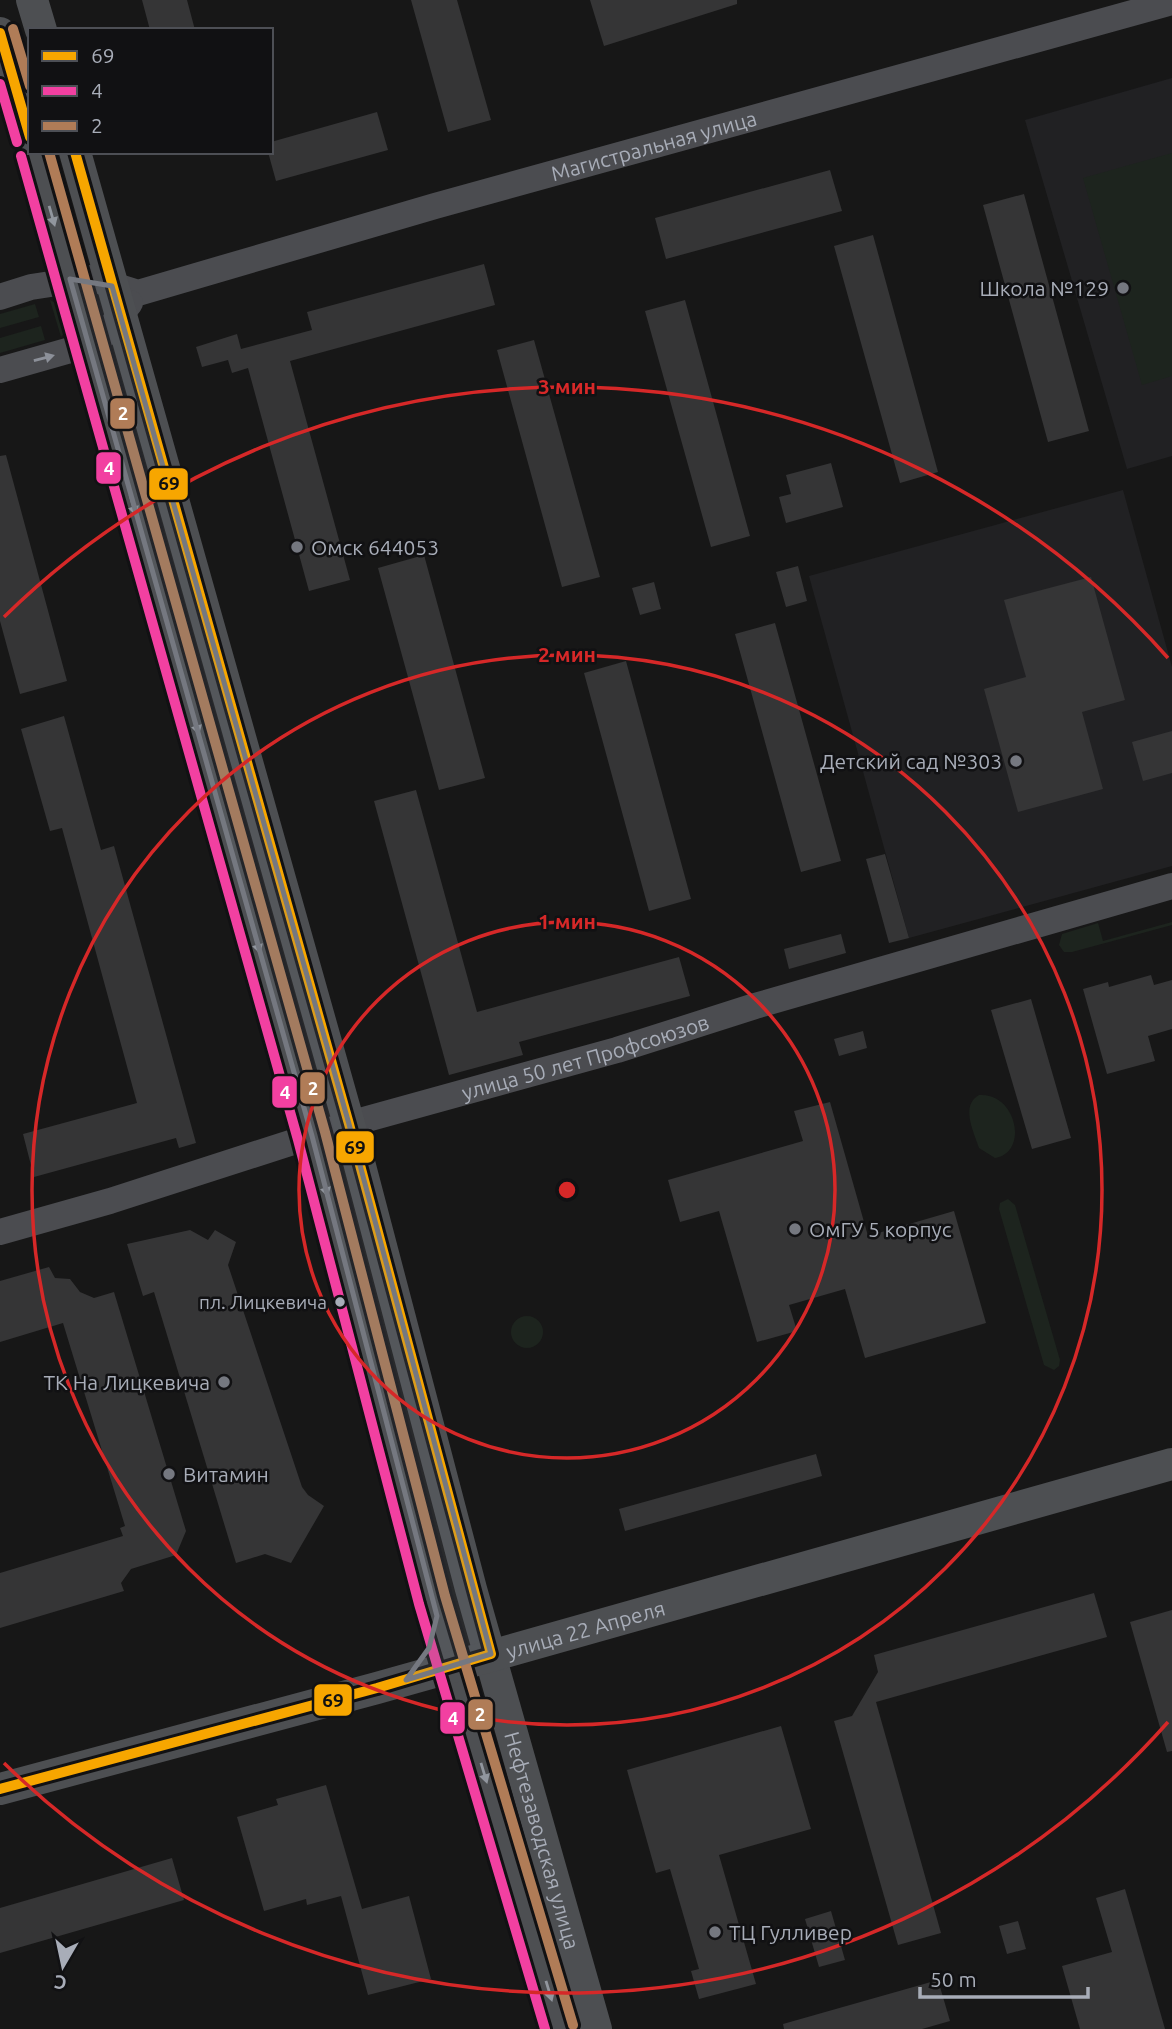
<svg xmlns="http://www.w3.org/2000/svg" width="1172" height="2029" font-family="Ubuntu,sans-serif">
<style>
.built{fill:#212123}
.green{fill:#1d241e}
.building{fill:#353536}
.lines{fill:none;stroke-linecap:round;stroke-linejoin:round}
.minor{stroke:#4b4c50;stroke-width:26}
.major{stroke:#4d4f52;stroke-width:32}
.bus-1-casing{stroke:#111113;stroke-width:16}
.bus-2-casing{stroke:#111113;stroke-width:16}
.bus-3-casing{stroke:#111113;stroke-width:16}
.bus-1{stroke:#f7a600;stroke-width:10}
.bus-2{stroke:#f240a1;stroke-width:10}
.bus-3{stroke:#b07c57;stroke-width:10}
.oneway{fill:#91969e}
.oneway2{fill:#8c9099}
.marked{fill:#757880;fill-opacity:0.2;stroke:#757880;stroke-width:5;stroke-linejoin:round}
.ring{fill:none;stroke:#d62828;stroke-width:3.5}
.poi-dot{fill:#757880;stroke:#111113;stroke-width:2.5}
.bus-dot{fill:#a8adb8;stroke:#111113;stroke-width:2.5}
.labels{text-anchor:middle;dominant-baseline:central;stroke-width:5;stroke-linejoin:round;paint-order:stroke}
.bus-label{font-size:19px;fill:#a8adb8;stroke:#111113;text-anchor:end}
.street-label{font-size:21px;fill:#a8adb8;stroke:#111113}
.poi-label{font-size:21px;fill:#a8adb8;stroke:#111113;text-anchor:start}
.centre{fill:#d62828;stroke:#111113;stroke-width:3.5}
.ring-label{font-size:21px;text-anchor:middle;font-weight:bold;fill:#d62828;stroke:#111113;stroke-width:5;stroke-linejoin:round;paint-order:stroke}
.line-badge{stroke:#111113;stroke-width:2.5}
.badge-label{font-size:19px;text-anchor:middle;font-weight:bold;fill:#fff}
.pale-badge-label{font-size:19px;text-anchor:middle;font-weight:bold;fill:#111}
</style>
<rect width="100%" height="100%" fill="#171717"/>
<path class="built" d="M1172 78V456L1127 469 1025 120Z
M1123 490 1172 667V866L909 938 809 576Z"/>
<path class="green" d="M1172 153V376L1142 385 1083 178Z
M50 300 61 306 67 329 61 337Z
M35 304 39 317 0 328V314Z
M41 326 45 340 0 353V338Z
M1172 922V925L1072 952H1064L1059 945 1062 934 1098 923 1103 941Z
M979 1095C1017 1092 1029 1153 995 1158L979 1148C974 1132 960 1106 979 1095Z
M1008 1199 1015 1205 1060 1360 1059 1366 1054 1370 1044 1365 999 1209 1000 1203Z
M511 1332a16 16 0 1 1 32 0a16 16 0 1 1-32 0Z"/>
<path class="building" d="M142 0H187L195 30H150Z
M411 0H457L491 120 448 132Z
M590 0H737V4L604 46Z
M377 112 388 150 276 181 268 152H271V142Z
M830 170 842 211 666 259 655 218Z
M1024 194 1089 431 1048 442 983 205Z
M873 235 938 472 900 483 834 246Z
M484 264 495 305 290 361 350 580 309 591 248 368 232 373 228 360 202 367 196 347 237 334 241 349 312 330 307 312Z
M685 300 750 536 711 547 645 311Z
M534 340 600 577 562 587 497 350Z
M6 455 67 681 20 694 0 621V456Z
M831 463 843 507 786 523 779 497 791 494 786 475Z
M424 555 485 778 439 790 378 568Z
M798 566 807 601 786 607 776 572Z
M1091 577 1125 700 1082 712 1103 789 1018 812 984 689 1026 677 1004 600Z
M654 582 661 609 640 615 632 588Z
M775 623 841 861 801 872 735 634Z
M626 661 691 899 649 911 584 673Z
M64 716 101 850 114 846 196 1143 179 1148 176 1138 34 1177 23 1134 137 1103 62 828 50 831 21 729Z
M1172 731V773L1143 781 1132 742Z
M416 790 477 1012 679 957 690 996 519 1042 523 1055 449 1075 374 801Z
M885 854 909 938 889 943 866 859Z
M841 934 846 953 789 969 784 949Z
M1151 975 1154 985 1172 980V1029L1148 1036 1155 1061 1107 1074 1083 989 1108 982 1109 987Z
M1031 999 1071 1138 1032 1149 991 1010Z
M863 1031 867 1048 839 1056 834 1039Z
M830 1102 868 1236 954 1211 986 1323 865 1358 845 1289 789 1305 797 1331 757 1342 719 1211 680 1222 668 1180 803 1141 794 1111Z
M190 1230 208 1240 215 1230 236 1242 228 1265 302 1487 308 1495 324 1506 291 1563 265 1554 236 1563 154 1292 143 1296 127 1244Z
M49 1267 55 1278 70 1279 80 1292 94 1298 114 1292 186 1531 176 1555 131 1569 121 1583 124 1591 0 1628V1573L123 1536 120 1528 125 1526 63 1323 0 1342V1281Z
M816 1454 822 1476 625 1531 619 1509Z
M1094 1593 1107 1637 876 1702 941 1933 898 1945 834 1721 852 1716 878 1672 874 1655Z
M1172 1610V1751L1167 1752 1130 1622Z
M781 1726 811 1829 719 1855 756 1984 699 1999 691 1971 699 1969 670 1869 656 1873 627 1770Z
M326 1785 362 1909 409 1896 431 1979 368 1995 341 1896 307 1905 306 1899 264 1911 237 1817 278 1805 276 1799Z
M172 1858 184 1900 0 1953V1908Z
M1125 1889 1165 2029H1080L1062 1966 1112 1952 1096 1898Z
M831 1911 845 1960 819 1967 805 1919Z
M1018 1921 1026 1949 1007 1954 999 1926Z
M938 1980 950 2021 922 2029H784L783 2024Z"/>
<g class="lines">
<g class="minor">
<path id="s1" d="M0 297 31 287 90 278 138 293 435 206 1172 2"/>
<path d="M0 370 88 345 105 334 130 303"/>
<path id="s2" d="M0 1232 110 1201 349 1124 617 1050 755 1006 1172 886"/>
</g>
<g class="major">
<path d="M32 0 41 30"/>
<path d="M0 33 30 138"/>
<path d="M34 152 312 1136 432 1600 560 2029"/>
<path id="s3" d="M75 152 349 1124 471 1589 596 2029"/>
<path id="s4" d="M0 1789 377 1688 1172 1464"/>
</g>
<g class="bus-1-casing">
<path id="bus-1" d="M0 33 30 137
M0 1789 377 1688 491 1654 349 1124 75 152"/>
</g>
<g class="bus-2-casing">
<path id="bus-2" d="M0 84 17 142
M21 156 298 1140 419 1604 545 2029"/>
</g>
<g class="bus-3-casing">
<path id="bus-3" d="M13 29 30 86
M49 152 325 1132 445 1596 573 2025"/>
</g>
<use href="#bus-1" class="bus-1"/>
<use href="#bus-2" class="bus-2"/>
<use href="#bus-3" class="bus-3"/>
</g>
<defs><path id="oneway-solid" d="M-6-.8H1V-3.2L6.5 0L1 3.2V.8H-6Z" transform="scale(1.75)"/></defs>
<g class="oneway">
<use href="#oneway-solid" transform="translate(52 216) rotate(74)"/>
<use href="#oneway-solid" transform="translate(133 505) rotate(74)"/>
<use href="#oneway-solid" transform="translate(196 724) rotate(74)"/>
<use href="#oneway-solid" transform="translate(257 943) rotate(74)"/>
<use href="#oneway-solid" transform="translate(325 1186) rotate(75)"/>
<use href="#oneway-solid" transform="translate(484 1773) rotate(73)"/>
<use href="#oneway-solid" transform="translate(549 1991) rotate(73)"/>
</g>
<use class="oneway2" href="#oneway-solid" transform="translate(44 358) rotate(-15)"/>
<path class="marked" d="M70 279 112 286 349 1124 491 1654 406 1680 429 1648 437 1616 312 1136Z"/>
<g class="ring">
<circle cx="567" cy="1190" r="268"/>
<circle cx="567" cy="1190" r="535"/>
<path d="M1168 1722A803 803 0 0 1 4 1763M4 617A803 803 0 0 1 1168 658"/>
</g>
<g class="poi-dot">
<circle cx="1123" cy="288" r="7"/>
<circle cx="297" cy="547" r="7"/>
<circle cx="1016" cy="761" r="7"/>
<circle cx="795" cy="1229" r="7"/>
<circle cx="224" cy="1382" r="7"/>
<circle cx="169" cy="1474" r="7"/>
<circle cx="715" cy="1932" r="7"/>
</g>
<circle class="bus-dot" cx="340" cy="1302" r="6"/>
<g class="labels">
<g class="bus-label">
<text x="327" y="1302">пл. Лицкевича</text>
</g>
<g class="street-label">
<text stroke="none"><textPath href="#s1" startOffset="679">Магистральная улица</textPath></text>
<text stroke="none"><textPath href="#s2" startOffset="611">улица 50 лет Профсоюзов</textPath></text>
<text stroke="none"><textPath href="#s4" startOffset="607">улица 22 Апреля</textPath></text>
<text stroke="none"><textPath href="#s3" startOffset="1752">Нефтезаводская улица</textPath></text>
</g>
<g class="poi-label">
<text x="1109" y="288" text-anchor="end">Школа №129</text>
<text x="311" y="547">Омск 644053</text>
<text x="1002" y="761" text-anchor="end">Детский сад №303</text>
<text x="809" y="1229">ОмГУ 5 корпус</text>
<text x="210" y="1382" text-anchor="end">ТК На Лицкевича</text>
<text x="183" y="1474">Витамин</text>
<text x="729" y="1932">ТЦ Гулливер</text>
</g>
</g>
<circle cx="567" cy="1190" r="10" class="centre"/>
<g class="ring-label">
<text x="567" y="394">3 мин</text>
<text x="567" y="662">2 мин</text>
<text x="567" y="929">1 мин</text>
</g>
<g class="line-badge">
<rect x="109" y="397" width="27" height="33" rx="7" fill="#b07c57"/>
<rect x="95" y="451" width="27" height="34" rx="7" fill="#f240a1"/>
<rect x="148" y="467" width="41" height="34" rx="7" fill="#f7a600"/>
<rect x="299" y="1071" width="27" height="34" rx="7" fill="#b07c57"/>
<rect x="271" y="1075" width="27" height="34" rx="7" fill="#f240a1"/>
<rect x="335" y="1130" width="40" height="34" rx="7" fill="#f7a600"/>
<rect x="313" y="1683" width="40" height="34" rx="7" fill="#f7a600"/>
<rect x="467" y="1698" width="27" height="33" rx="7" fill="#b07c57"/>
<rect x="439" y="1701" width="27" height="34" rx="7" fill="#f240a1"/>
</g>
<g class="badge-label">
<text x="123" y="420">2</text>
<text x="109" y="475">4</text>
<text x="313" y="1095">2</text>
<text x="285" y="1099">4</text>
<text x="480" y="1721">2</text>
<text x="453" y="1725">4</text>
</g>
<g class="pale-badge-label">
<text x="169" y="490">69</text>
<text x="355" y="1154">69</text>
<text x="333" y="1707">69</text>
</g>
<rect x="28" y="28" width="245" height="126" fill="#111113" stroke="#4d4f55" stroke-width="2"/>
<rect x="42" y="51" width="35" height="10" fill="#f7a600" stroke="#4d4f55" stroke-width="2"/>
<text x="91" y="63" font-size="21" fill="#a8adb8">69</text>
<rect x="42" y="86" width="35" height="10" fill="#f240a1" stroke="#4d4f55" stroke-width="2"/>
<text x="91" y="98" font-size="21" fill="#a8adb8">4</text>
<rect x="42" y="121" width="35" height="10" fill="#b07c57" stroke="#4d4f55" stroke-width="2"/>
<text x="91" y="133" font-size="21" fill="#a8adb8">2</text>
<g transform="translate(63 1966) rotate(189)" stroke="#111113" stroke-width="5" paint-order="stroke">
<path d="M0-5L12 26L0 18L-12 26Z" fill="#a8adb8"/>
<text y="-10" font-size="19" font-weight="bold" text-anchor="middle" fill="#a8adb8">С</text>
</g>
<path d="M920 1987v10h168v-10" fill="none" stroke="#a8adb8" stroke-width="3.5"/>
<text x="930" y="1987" font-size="21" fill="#a8adb8" stroke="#111113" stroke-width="5" paint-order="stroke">50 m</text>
</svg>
